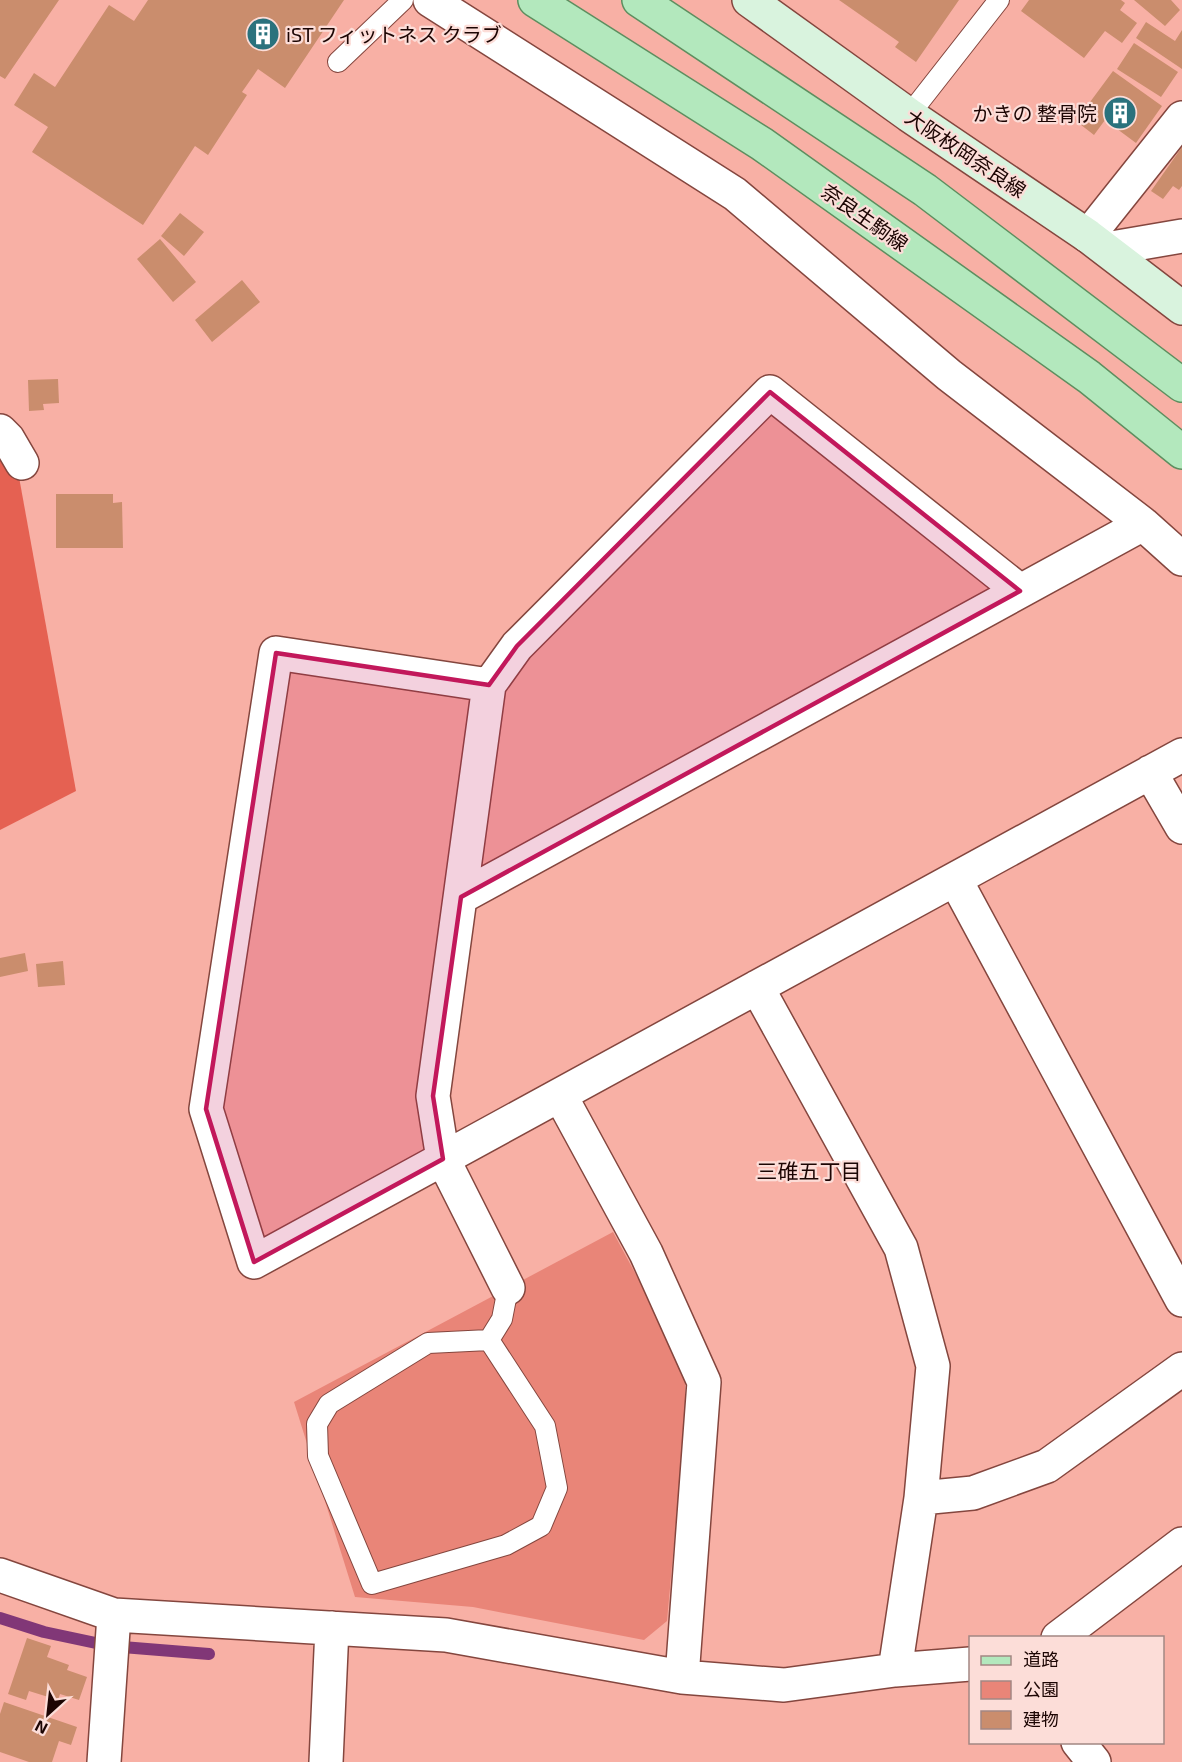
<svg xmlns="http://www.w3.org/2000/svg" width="1182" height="1762" font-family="'Exo 2','Noto Sans JP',sans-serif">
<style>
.green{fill:#e98578}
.forest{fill:#e56152}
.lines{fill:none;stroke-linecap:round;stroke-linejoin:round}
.stream{stroke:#813777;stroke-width:12}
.building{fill:#ca8d6d}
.lane-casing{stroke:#84463e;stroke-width:22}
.street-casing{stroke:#84463e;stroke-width:36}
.secondary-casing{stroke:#84463e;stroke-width:36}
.primary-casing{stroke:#5e8e5f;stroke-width:36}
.lane{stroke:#fff;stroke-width:20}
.street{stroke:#fff;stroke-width:33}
.secondary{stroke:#d9f3de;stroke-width:33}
.primary{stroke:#b3e8bd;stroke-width:33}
.marked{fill:#c2185b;fill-opacity:0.2;stroke:#c2185b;stroke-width:4.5;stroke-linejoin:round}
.labels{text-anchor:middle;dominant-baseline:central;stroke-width:4.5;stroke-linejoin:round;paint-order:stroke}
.poi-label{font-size:20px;fill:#1c0503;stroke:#fcddd8;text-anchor:start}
.street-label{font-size:20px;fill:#1c0503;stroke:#fcddd8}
.neighbourhood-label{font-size:21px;fill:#1c0503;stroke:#fcddd8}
</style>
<rect width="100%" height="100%" fill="#f8b0a5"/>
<path class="green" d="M613 1232 676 1349 685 1376V1422L667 1621 644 1640 473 1607 355 1597 294 1402Z"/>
<path class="forest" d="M0 439 17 466 76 791 0 830Z"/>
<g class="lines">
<path class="stream" d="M0 1618 44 1632 110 1646 209 1654"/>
</g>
<path class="building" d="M0 0H59L5 79 0 76Z
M148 0H344L285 88 258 69 242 92 247 95 208 155 195 146 143 225 32 152 48 127 14 105 34 73 55 87 109 5 134 21Z
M839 0H959L916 62 895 47 899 42Z
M1029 0H1121L1125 3 1120 10 1137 23 1122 43 1105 31 1084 58 1021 11Z
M1134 0H1171L1180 10 1165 26Z
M1146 22 1175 41 1182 30V69L1136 38Z
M1134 43 1178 72 1161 97 1117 69Z
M1113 71 1162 106 1136 143 1105 120 1094 135 1076 121Z
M1182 147V186L1179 190 1173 186 1163 199 1151 191Z
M180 213 204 232 184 256 161 236Z
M160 239 196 282 173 302 137 259Z
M242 280 260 302 212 342 195 320Z
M58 379 59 403 43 404 44 410 29 411 28 380Z
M56 494H113V503L122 502 123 548H56Z
M25 953 28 971 0 977V958Z
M63 961 65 985 38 987 36 964Z
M27 1638 51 1646 47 1657 69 1665 67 1670 87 1677 79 1700 60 1694 58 1700 29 1691 26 1700 8 1694Z
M4 1702 77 1727 71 1745 59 1741 52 1762H29L0 1752V1714Z"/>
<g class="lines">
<g class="lane-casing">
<path id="lane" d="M338 62 403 0
M909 115 999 0
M489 1340 545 1426 557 1488 541 1526 506 1545 372 1584 318 1456 317 1424 329 1404 428 1343 489 1340 502 1319 508 1288"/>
</g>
<g class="street-casing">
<path id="street" d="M430 0 735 194 949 375 1143 524 1182 559
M1088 236 1182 118
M1106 249 1182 236
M0 431 8 439 22 463
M489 685 276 653 206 1109 254 1262 1182 755
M1150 772 1182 827
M955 879 1182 1300
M461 897 1143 524
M757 987 901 1248 933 1366 921 1498 895 1670
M560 1095 646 1253 704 1382 682 1677
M508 1288 443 1159 433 1096 489 685 517 646 770 392 1020 591
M921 1498 973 1493 1047 1466 1182 1369
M0 1575 114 1615 446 1635 682 1677 784 1685 895 1670 970 1664
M1058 1638 1182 1544
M1078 1742 1094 1762
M104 1762 114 1615
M326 1762 332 1628"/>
</g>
<g class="secondary-casing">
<path id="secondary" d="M749 0 909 115 1088 236 1182 308"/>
</g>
<g class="primary-casing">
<path id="primary" d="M535 0 762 144 1089 377 1182 452
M639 0 925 190 1182 385"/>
</g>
<use href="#lane" class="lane"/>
<use href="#street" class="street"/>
<use href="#secondary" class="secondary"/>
<use href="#primary" class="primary"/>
</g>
<path class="marked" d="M770 392 1020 591 461 897 433 1096 443 1159 254 1262 206 1109 276 653 489 685 517 646Z"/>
<defs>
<g id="building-disc" transform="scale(1.725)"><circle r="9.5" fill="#2a727d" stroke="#fcddd8"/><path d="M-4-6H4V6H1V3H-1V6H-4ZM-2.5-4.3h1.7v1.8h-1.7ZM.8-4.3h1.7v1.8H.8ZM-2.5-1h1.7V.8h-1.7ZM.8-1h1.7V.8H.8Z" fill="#fff"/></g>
</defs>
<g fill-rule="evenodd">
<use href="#building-disc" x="263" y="34"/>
<use href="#building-disc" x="1120" y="113"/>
</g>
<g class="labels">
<g class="poi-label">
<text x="286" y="34">iST フィットネス クラブ</text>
<text x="1097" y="113" text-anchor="end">かきの 整骨院</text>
</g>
<g class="street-label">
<text transform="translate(966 153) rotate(34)">大阪枚岡奈良線</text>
<text transform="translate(865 217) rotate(35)">奈良生駒線</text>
</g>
<g class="neighbourhood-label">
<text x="809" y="1170">三碓五丁目</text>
</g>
</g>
<rect x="969" y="1636" width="195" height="108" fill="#fcddd8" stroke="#a28783" stroke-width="1.5"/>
<rect x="981" y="1656" width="30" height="9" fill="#b3e8bd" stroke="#a28783" stroke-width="1.5"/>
<text x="1023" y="1666" font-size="18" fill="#1c0503">道路</text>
<rect x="981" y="1681" width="30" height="18" fill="#e98578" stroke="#a28783" stroke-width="1.5"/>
<text x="1023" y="1696" font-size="18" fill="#1c0503">公園</text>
<rect x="981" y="1711" width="30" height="18" fill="#ca8d6d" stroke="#a28783" stroke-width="1.5"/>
<text x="1023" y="1726" font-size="18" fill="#1c0503">建物</text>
<g transform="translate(48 1714) rotate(207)" stroke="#fcddd8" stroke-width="4.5" paint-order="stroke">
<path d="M0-4.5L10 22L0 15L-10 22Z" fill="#1c0503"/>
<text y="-9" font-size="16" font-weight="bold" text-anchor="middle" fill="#1c0503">N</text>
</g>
</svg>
